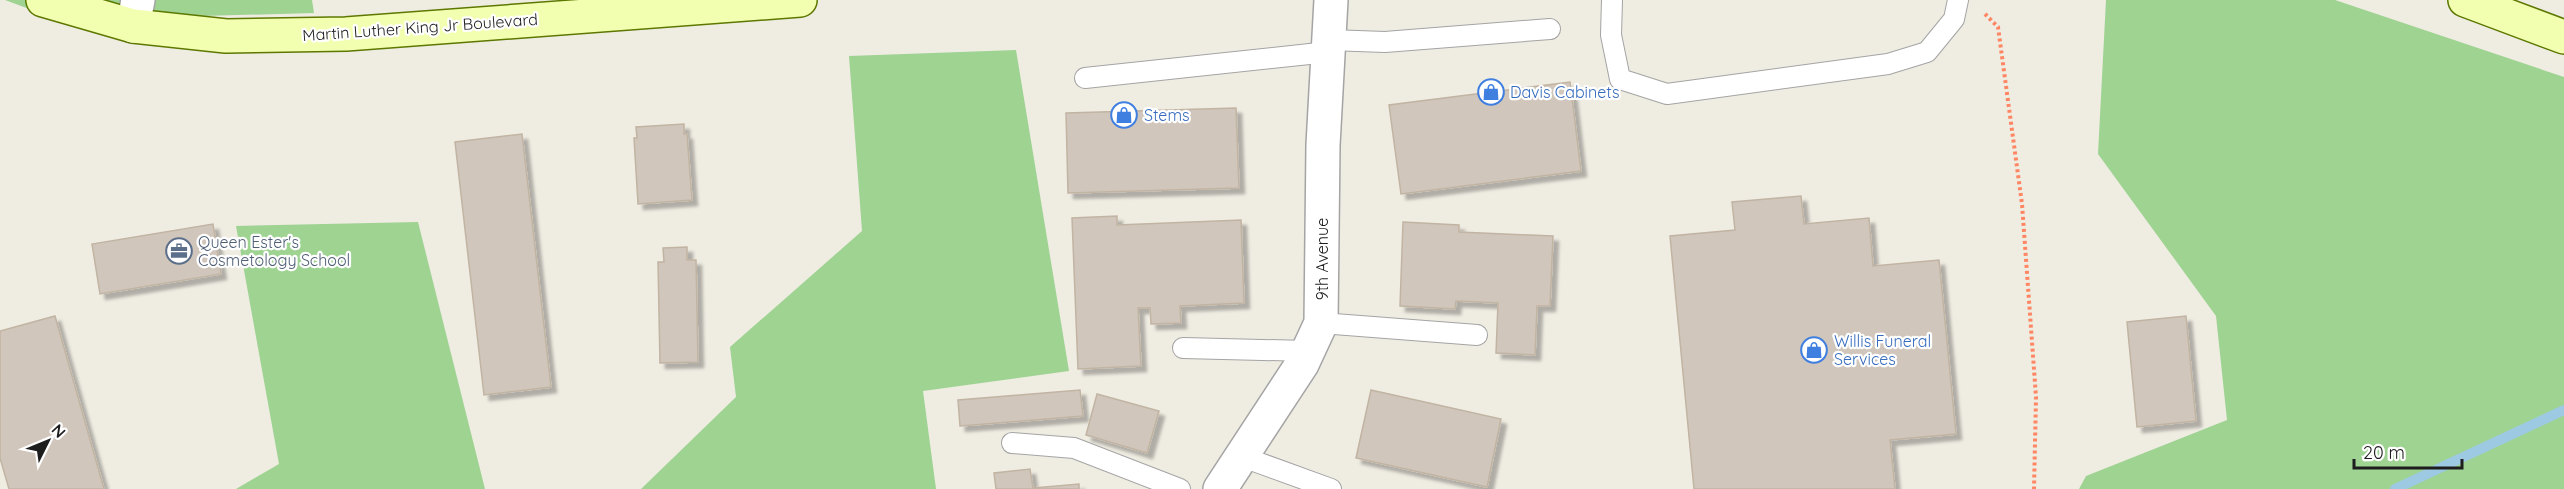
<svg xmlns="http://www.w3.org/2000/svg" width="2564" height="489" font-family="Quicksand,sans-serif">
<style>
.forest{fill:#9ed392}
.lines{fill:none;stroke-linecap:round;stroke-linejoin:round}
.stream{stroke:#9dcae2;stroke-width:10}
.building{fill:#d0c6bb;stroke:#c2b4a3;stroke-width:1.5;filter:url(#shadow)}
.service-casing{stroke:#a4a4a4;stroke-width:22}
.minor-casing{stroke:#a4a4a4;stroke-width:36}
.secondary-casing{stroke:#5d7800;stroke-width:36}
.path{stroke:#ff8663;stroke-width:4;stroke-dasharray:3 3;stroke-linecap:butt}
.service{stroke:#fff;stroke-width:20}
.minor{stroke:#fff;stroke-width:33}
.secondary{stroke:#f2ffb0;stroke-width:33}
.labels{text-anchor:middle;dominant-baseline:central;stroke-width:4.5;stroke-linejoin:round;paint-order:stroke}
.street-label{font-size:16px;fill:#1d1d1d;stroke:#fff}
.shop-label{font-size:16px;fill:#366cbe;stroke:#fff;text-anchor:start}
.service-label{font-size:16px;fill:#4e5e75;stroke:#fff;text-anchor:start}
</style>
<defs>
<filter id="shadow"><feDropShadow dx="5.5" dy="5.5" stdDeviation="1.5" flood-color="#0004"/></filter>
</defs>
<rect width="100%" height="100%" fill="#efece2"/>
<path class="forest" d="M5 0H312L314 13 59 20Z
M2106 0H2335L2564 77V489H2079L2086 476 2227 420 2216 316 2098 154Z
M1016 50 1069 371 923 391 936 489H641L736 397 730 347 862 231 849 56Z
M418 222 485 489H236L279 464 236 226Z"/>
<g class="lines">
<path class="stream" d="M2395 489 2564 410"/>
</g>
<path class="building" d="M1570 82 1581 171 1401 194 1389 105Z
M1236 108 1239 188 1068 193 1066 113Z
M684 124V134H687L692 200 638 204 634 138H637L636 127Z
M522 134 551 387 484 395 455 142Z
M1801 196 1804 224 1869 218 1873 266 1939 260 1956 434 1890 440 1895 489H1694L1670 236 1735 230 1732 202Z
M1117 216V225L1241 220 1244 303 1180 306 1181 323 1151 324 1150 308H1138L1141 366 1078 369 1072 218Z
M1403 222 1459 225V232L1553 236 1550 306H1537L1535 355 1496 353 1498 303 1456 301 1455 309 1400 306Z
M213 224 221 274 100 294 92 244Z
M687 247V260H696L698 362 660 363 658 262H664L663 248Z
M55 316 104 489H9L0 458V331Z
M2186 316 2196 421 2137 427 2127 322Z
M1080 390 1083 416 960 426 958 400Z
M1371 390 1501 419 1487 487 1356 458Z
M1097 394 1159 411 1147 453 1086 435Z
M1030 469 1033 488 1079 484V489H996L994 473Z"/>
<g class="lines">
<g class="service-casing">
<path id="service" d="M1612 0 1611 35 1620 79 1667 94 1888 64 1927 52 1954 19 1958 0
M1329 40 1385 42 1550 29
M1085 78 1328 52
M1321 323 1477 335
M1183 348 1308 351
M1012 443 1074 448 1180 489
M1243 457 1331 489"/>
</g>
<g class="minor-casing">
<path id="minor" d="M133 26 138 0
M1220 489 1302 364 1321 323 1323 145 1331 0"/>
</g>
<g class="secondary-casing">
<path id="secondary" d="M43 0 133 26 226 36 346 34 800 0
M2465 0 2564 37"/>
</g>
<path class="path" d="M1985 14 1998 27 2022 204 2036 397 2034 489"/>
<use href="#service" class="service"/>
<use href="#minor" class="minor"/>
<use href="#secondary" class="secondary"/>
</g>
<defs>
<g id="shop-ring" transform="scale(1.35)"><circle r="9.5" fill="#fff" stroke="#3f7fe0" stroke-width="1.5"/><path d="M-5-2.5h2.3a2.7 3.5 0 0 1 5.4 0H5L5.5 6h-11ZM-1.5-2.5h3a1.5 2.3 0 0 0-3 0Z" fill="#3f7fe0"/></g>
<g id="office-ring" transform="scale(1.35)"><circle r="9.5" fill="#fff" stroke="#5c6f8a" stroke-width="1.5"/><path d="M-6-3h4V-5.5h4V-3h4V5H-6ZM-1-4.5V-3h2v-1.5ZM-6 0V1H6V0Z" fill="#5c6f8a"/></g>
</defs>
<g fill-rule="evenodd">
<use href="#shop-ring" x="1491" y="92"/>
<use href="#shop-ring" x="1124" y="115"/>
<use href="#office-ring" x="179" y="251"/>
<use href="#shop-ring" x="1814" y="350"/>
</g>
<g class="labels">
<g class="street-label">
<text transform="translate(420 27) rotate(-4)">Martin Luther King Jr Boulevard</text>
<text transform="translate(1322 259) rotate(-90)">9th Avenue</text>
</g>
<g class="shop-label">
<text x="1510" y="92">Davis Cabinets</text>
<text x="1144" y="115">Stems</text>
<text x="1834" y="341">Willis Funeral<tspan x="1834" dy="18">Services</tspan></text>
</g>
<g class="service-label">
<text x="198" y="242">Queen Ester's<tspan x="198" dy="18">Cosmetology School</tspan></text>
</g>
</g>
<g transform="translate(48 441) rotate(47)" stroke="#ffffff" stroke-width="4.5" paint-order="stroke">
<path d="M0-4.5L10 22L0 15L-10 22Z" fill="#1d1d1d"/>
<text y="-9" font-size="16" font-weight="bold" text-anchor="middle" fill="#1d1d1d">N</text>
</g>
<path d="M2354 459v9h108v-9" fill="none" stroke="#1d1d1d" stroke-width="3"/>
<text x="2363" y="459" font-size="18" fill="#1d1d1d" stroke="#ffffff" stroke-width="4.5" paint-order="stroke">20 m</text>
</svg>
